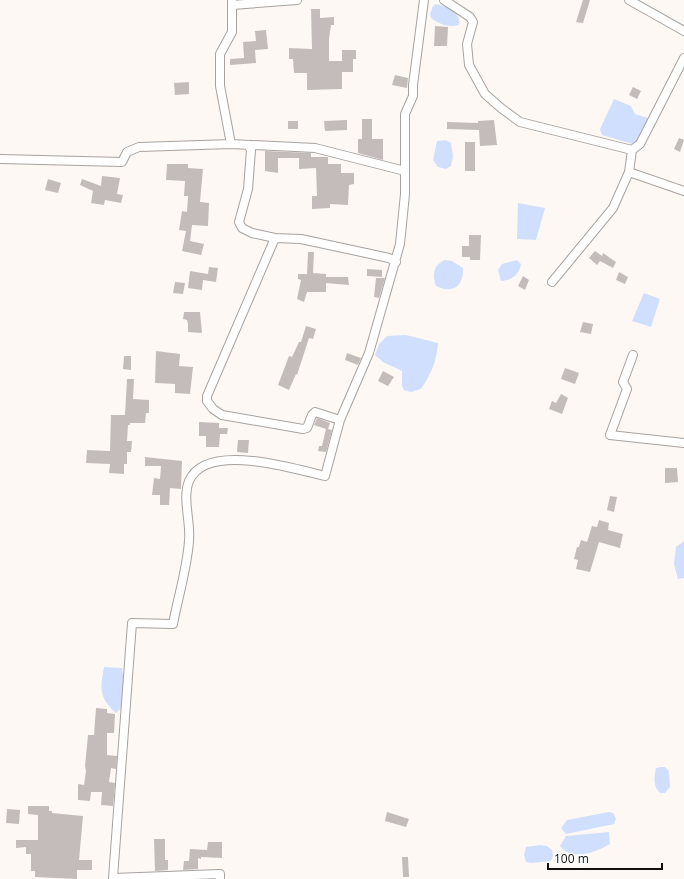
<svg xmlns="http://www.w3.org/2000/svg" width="684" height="879" font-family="'Open Sans',sans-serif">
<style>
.water{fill:#d0dffe}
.building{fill:#c3bcbb}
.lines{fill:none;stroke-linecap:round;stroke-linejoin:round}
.street-casing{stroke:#a7a29f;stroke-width:10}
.street{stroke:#fff;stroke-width:8}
</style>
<rect width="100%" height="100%" fill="#fef8f5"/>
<path class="water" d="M436 4C447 7 462 12 459 25 449 28 439 24 431 18L430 14 433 6Z
M614 99 631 106 635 114 648 118 636 145 602 135 600 129Z
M446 140 451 143 453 156 451 166 446 169 438 167 433 160 437 141Z
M518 203 545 208 536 240 517 239Z
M445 260 452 261 463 268C464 287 452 294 436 286 432 275 433 265 445 260Z
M517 260 521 264C519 276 511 280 501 281L498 270 502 264Z
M644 293 660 299 651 327 632 321Z
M406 335 438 343C436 363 432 372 421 389L411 392 404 390 402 386V371L383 362 375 355 379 344 387 336Z
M684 541V578L678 579 674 564 676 547Z
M104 667 122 668 124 683 122 707 116 713C99 698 100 689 104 667Z
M661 767H665L669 771 670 787 665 793H660C653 786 654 777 656 768Z
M609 812 613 813 616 819 614 824 566 834 561 828 567 820Z
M609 832 610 844C596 852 572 862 560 846L566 836Z
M540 845 547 846 552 850 553 856 551 861 532 863 526 862 524 855 526 847Z"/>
<path class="building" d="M583 0H590L583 23 576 22Z
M311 9H320V18L334 17V25H331L329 39V61H342V50H356V59H353V72H342V89L307 90V73H294L293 59H289V48L312 49Z
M435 26 448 27 447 46H434Z
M266 30 268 49 255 50 256 63 230 65V59L244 58 243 42 256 41 255 31Z
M395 75 408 78 407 88 392 85Z
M189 82V94L175 95 174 83Z
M633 87 641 91 637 99 629 95Z
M362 119H372V139H383V160L358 153V139H362Z
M347 120V130L325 131 324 121Z
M494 120 497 145 480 146 479 130 447 129V122L478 123V121Z
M288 121H298V129H288Z
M679 138 684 140 680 152 674 149Z
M465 142H475V171H465Z
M265 151 311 153V157H328V164H341V173H354V184L349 185 348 205 330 204V208L312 209V196H317L316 168 299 169V158H278V173L265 171Z
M167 164H188V168L203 169 200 202 209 203 208 226 192 225 190 241 204 244 201 255 182 251 186 231 179 230 182 211 187 212 188 196H184L185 181 166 180Z
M102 176 120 178 117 194 123 195 121 203 105 200 104 205 91 203 93 191 80 185 82 179 101 186Z
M48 179 61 183 58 193 45 190Z
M469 235H481L480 260H470V257H462V246H469Z
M595 251 602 256 603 253 616 262 613 268 600 261 597 265 589 258Z
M308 252H314L313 273 326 274V277H348L349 285 326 283V292H307L304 302 297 299 301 280 298 279V274H307Z
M209 267 218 268 216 282 203 280 202 290 188 288 190 271 208 274Z
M367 269 382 270V277L367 276Z
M619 272 628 277 625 284 616 280Z
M523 276 529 280 525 290 518 286Z
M376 278H385L379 298 374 297Z
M175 282 185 283 183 294 173 293Z
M184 312H200L202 333 188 332V324L187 320 183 319Z
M583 322 593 324 591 334 580 332Z
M306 326 316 329 313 339 309 338 297 375 296 374 289 390 278 385 289 356 292 357 299 342H301Z
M156 351 180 354 179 366 193 367 190 394 175 393V384L155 383Z
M347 353 361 358 358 365 345 360Z
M124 356H131V370L123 369Z
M565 368 579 373 575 384 561 379Z
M383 371 394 377 388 386 378 381Z
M127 379H134L133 399 149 400V413H146L145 423H130V425H128L127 441H132L131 452H127V464H124V474L109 473 110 464 86 463 87 450 110 451 111 415H125Z
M561 394 568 398 562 414 549 409 552 401 556 403Z
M317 418 330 423 328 429 332 430 326 452 318 451 319 446H322L326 429 314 425Z
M199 422 219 423V428H228L227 434H220L219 447H206V436H199Z
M238 440H249L248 453 237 452Z
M145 457 182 461 181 489 170 488 169 505H160V495H152L154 478 160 479 161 466H145Z
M665 468H677L678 482 665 483Z
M610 496 617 497 614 512 607 510Z
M599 520 609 523 608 530 623 534 620 548 599 542 590 572 576 569 578 560 574 559 577 547H579L581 540 587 542 592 526 597 527Z
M96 708 107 709V713L115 714 114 733H107V755L117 756 116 769 111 768 109 782 115 783 113 806 101 805 102 792H91L90 801 78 800V784L84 785 86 771 85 766 88 735H94Z
M28 806H49V811H52V813L83 816 79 860H92V870H77V879L35 877V871H31V854H26V847L16 848V840H38V815L28 814Z
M7 809 20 810 19 824 6 823Z
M387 812 409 819 406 827 385 821Z
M154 839H165V860H168V870L155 871Z
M208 842H222V858L201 857V859L198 858V869L183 870 184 861H189L190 849 207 850Z
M402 857H408L409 877H403Z"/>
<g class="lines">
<g class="street-casing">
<path id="street" d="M444 0 470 17 473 22 467 44 469 65 485 94 501 108 520 122 632 150
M629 0 684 31
M232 5 297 0
M684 58 640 144 632 150 629 172 684 191
M231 144 220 86V54L232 32V0
M248 145 251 150 248 189 239 222 242 228 252 233 275 238 301 239 389 258 396 262
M0 159 122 162 127 152 139 147 231 144 315 148 405 171
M275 238 207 396V401L213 409 222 415 303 429 307 428 312 415 315 412 340 420
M552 282 613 208 629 172
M633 355 623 382 627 389 610 435 684 443
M220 879V874L113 878 132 623 173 624C178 597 187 569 189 541 191 522 182 499 189 481 206 441 295 469 325 476L340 420 369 353 400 244 405 194V114L413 96V85L424 0"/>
</g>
<use href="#street" class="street"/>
</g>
<path d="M548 863v6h114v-6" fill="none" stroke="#131110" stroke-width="2"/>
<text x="554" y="863" font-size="12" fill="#131110" stroke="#ffffff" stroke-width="3" paint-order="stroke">100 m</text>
</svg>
